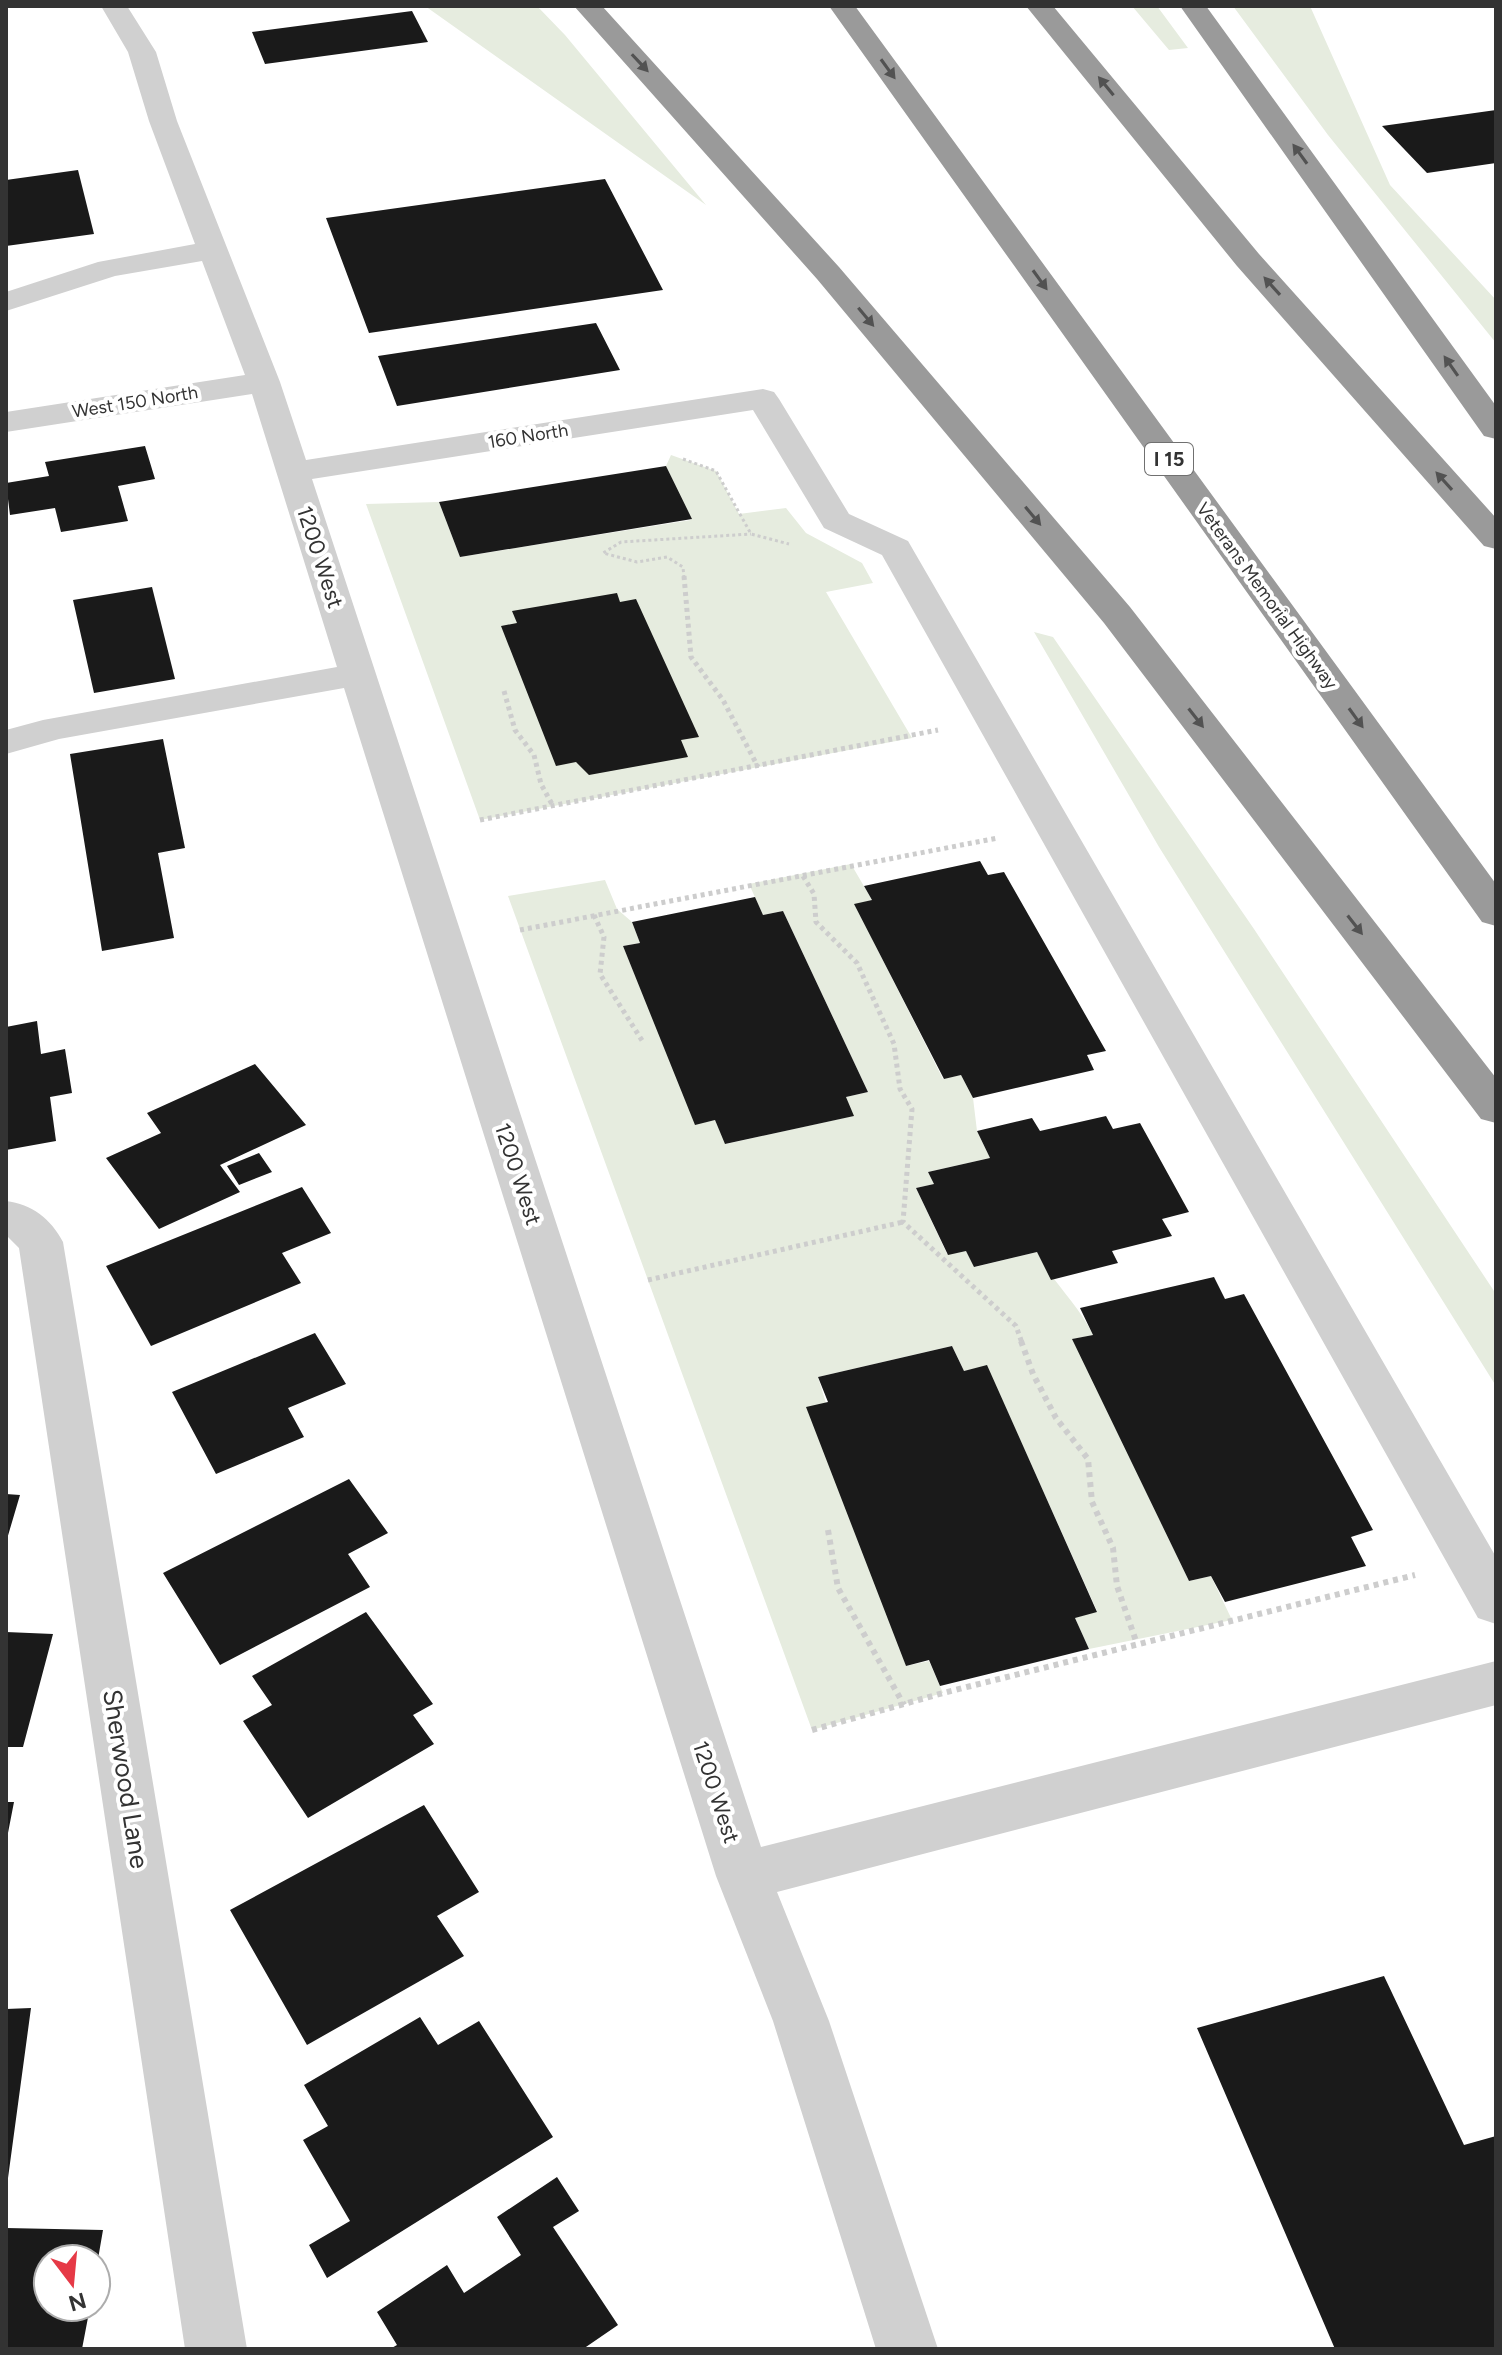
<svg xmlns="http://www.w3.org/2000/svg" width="1502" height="2355" font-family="Figtree,sans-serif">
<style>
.green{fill:#e6ecdf}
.building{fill:#1a1a1a}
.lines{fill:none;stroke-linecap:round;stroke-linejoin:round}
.path-far2{stroke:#cdcdcd;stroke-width:3;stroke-dasharray:3 3;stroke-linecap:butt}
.path-far1{stroke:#cdcdcd;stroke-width:5;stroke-dasharray:4 4;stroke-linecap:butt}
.path{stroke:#cdcdcd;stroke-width:6;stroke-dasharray:5 5;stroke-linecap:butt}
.minor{fill:#d0d0d0;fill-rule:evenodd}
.highway{fill:#9a9a9a;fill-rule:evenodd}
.oneway{fill:#525252}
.labels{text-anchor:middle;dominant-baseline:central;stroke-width:8;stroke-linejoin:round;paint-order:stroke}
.far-street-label{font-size:18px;fill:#333;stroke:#fff}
.shield{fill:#fff;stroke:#707070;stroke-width:2}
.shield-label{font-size:20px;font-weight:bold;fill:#333}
.street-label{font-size:22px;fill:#333;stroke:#fff}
.near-street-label{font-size:26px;fill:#333;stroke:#fff}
</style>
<rect width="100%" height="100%" fill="#fff"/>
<path class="green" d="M425 6H537L565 35 706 205Z
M1132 6H1157L1188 48 1169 50Z
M1233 6H1310L1390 185 1496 300V343L1328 135Z
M671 455 716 471 739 514 786 508 806 533 862 563 873 583 826 592 912 738 480 820 366 504 439 502 460 557 691 520 666 466Z
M1034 632 1053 637 1254 929 1496 1294V1386L1159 847Z
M851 864 872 900 855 905 943 1079 961 1075 973 1098 977 1131 990 1158 928 1172 934 1184 916 1188 947 1254 966 1251 975 1267 1037 1252C1054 1285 1077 1302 1093 1335L1073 1339 1189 1581 1211 1576 1232 1620 1089 1649 1075 1618 1097 1611 987 1366 964 1371 952 1346 818 1377 906 1666 929 1661 943 1693 812 1730 508 896 605 880 617 909 632 922 640 943 623 946 696 1124 715 1120 726 1144 853 1116 846 1097 868 1092 783 911 763 915 749 884Z"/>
<path class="building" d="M412 11 428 42 265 64 252 32Z
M1496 110V163L1427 173 1382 126Z
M78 170 94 234 6 246V180Z
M605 179 663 290 369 333 326 218Z
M596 323 620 370 397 406 378 356Z
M145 446 155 479 118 486 128 521 61 532 55 508 10 515 6 483 49 476 45 462Z
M666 466 692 519 460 557 439 502Z
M152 587 175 679 94 693 73 600Z
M617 593 620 602 636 599 699 737 681 740 688 757 589 775 576 762 556 766 501 626 517 623 512 611Z
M163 739 185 848 158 853 174 938 102 951 70 754Z
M980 861 988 875 1004 872 1106 1051 1087 1055 1094 1070 973 1098 961 1075 944 1079 854 904 872 900 864 886Z
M755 897 763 915 783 911 868 1092 846 1097 854 1116 725 1144 715 1120 695 1125 623 946 640 943 632 922Z
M37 1021 41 1054 65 1049 72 1093 50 1097 56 1141 6 1150V1027Z
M255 1064 306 1125 220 1165 240 1192 159 1229 106 1158 161 1133 147 1113Z
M1106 1116 1113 1129 1140 1123 1189 1212 1162 1219 1172 1236 1112 1251 1118 1263 1051 1280 1037 1252 974 1267 966 1251 948 1255 916 1188 934 1184 928 1172 990 1158 977 1131 1032 1118 1040 1131Z
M259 1153 272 1172 239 1185 227 1166Z
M302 1187 331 1233 282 1253 301 1283 151 1346 106 1266Z
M1214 1277 1225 1299 1244 1294 1373 1530 1351 1537 1366 1566 1225 1602 1211 1576 1189 1581 1072 1339 1093 1335 1080 1308Z
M315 1333 346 1384 288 1408 304 1437 216 1474 172 1392Z
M952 1346 964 1371 987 1365 1097 1612 1075 1618 1089 1649 940 1686 929 1660 906 1666 806 1407 828 1402 818 1377Z
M349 1479 388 1533 348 1554 370 1587 220 1665 163 1573Z
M6 1494 20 1495 7 1539H6Z
M366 1612 433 1704 413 1715 434 1744 308 1818 243 1721 272 1705 252 1676Z
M6 1632 53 1634 23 1747H6Z
M6 1802H14L7 1838H6Z
M424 1805 479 1892 437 1916 464 1956 307 2045 230 1910Z
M1384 1976 1464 2145 1496 2136V2349H1335L1197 2028Z
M31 2008 8 2178 6 2177V2009Z
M420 2017 438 2045 479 2021 553 2137 327 2278 309 2245 350 2221 303 2140 328 2126 304 2085Z
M557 2177 579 2211 553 2227 618 2325 583 2349H390L397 2345 377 2312 447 2265 464 2293 521 2255 497 2217Z
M6 2228 103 2230 98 2259H48V2307H90L82 2349H6Z"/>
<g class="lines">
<path class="path-far2" d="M683 459 716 471 751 534 789 544
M684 578 683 567 667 557 637 562 603 553 621 542 751 534"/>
<path class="path-far1" d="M684 576 691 657 723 700 758 767
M504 691 515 730 534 755 541 784 553 806
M480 820 938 730
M803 876 814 894 816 922 857 963 894 1044 900 1089 912 1109 903 1222 1016 1326 1022 1343
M594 915 604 937 600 974 643 1042
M520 930 998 838
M648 1280 903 1222"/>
<path class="path" d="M1021 1341 1033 1374 1056 1418 1088 1459 1092 1502 1113 1548 1117 1586 1137 1644
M828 1530 838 1588 904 1705
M812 1730 943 1693 1415 1575"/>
<path class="minor" d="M101 6H127L156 52 177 121 280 382 306 460 763 389 774 392 779 399 849 514 908 541 1496 1557V1624L1478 1618 882 555 824 528 753 410 312 479 761 1847 1496 1661V1705L777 1892 829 2021 938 2349H876L773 2021 716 1876 344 688 59 739 6 754V730L43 720 337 667 252 394 6 432V412L245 375 202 261 115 276 6 311V292L98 262 195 244 149 121 128 52Z
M6 1201C32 1204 51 1219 63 1242L247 2349H185L19 1248 6 1235Z"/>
<path class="highway" d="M574 6H602L839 267 1130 607 1496 1078V1123L1481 1119 1104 623 817 279Z
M829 6H855L1496 884V926L1482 922Z
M1026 6H1053L1259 254 1496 518V549L1484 546 1237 266Z
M1180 6H1206L1496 406V439L1484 436Z"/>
</g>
<defs><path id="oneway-solid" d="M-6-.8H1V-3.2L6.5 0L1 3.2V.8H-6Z" transform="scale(2)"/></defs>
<g class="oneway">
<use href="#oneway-solid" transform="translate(640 63) rotate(47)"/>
<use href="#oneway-solid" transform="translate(888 69) rotate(54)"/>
<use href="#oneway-solid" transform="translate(1106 86) rotate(-129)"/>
<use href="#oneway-solid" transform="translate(1300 154) rotate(-126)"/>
<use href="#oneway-solid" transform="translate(1040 280) rotate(54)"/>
<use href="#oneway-solid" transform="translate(1272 286) rotate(-132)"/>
<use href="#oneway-solid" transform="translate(866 317) rotate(50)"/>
<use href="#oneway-solid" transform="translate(1451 366) rotate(-125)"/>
<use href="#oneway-solid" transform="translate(1444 481) rotate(-132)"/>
<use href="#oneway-solid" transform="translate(1033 516) rotate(50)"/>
<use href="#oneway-solid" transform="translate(1196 718) rotate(52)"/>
<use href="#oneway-solid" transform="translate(1356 718) rotate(54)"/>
<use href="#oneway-solid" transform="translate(1355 925) rotate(52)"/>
</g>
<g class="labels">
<g class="far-street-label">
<text transform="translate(135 402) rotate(-9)">West 150 North</text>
<text transform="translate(528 436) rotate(-9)">160 North</text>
<text transform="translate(1267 596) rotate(54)">Veterans Memorial Highway</text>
</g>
<rect class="shield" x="1145" y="443" width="48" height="32" rx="6"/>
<g class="shield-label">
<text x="1169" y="459">I 15</text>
</g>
<g class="street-label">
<text transform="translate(320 557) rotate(72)">1200 West</text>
<text transform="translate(518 1174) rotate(72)">1200 West</text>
<text transform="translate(716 1792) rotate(72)">1200 West</text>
</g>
<g class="near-street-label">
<text transform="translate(126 1779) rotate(81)">Sherwood Lane</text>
</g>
</g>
<rect width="1502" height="2355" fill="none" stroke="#333333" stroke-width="16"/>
<g transform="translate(72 2283) rotate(164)"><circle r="38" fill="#ffffff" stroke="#adadad" stroke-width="2"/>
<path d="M0-6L14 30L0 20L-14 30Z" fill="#e63946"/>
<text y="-12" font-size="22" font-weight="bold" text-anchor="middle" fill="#333333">N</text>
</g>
</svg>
